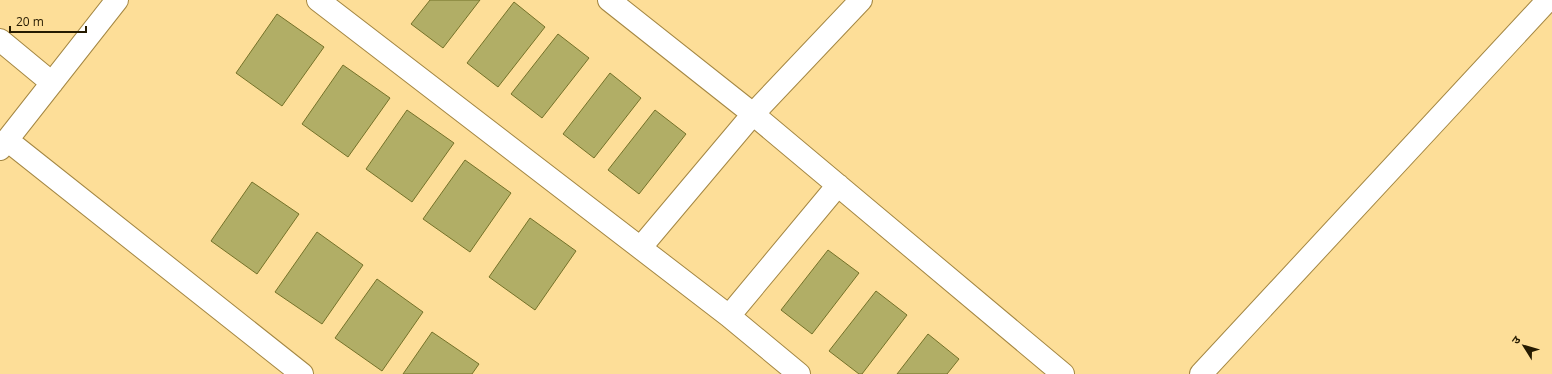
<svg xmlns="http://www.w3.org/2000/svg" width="1552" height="374" font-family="'Open Sans','Noto Sans Devanagari',sans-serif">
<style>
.building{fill:#b1ae66;stroke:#757229}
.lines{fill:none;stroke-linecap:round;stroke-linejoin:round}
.minor-casing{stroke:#a48743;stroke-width:24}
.minor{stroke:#fff;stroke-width:22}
</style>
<rect width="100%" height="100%" fill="#fdde98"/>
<path class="building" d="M430 0H480L443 48 411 24Z
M514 2 545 27 498 87 467 63Z
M277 14 324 47 282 106 236 73Z
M558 34 589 58 542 118 511 94Z
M343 65 390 98 348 157 302 124Z
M610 73 641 98 594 158 563 134Z
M407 110 454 143 412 202 366 169Z
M655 110 686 134 639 194 608 170Z
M465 160 511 193 470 252 423 219Z
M252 182 299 214 257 274 211 241Z
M530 218 576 251 535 310 489 277Z
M317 232 363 265 322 324 275 292Z
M828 250 859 273 812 334 781 310Z
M377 279 423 312 382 371 335 338Z
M876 291 907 315 862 374H859L829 351Z
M432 332 479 364 472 374H403Z
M928 334 959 359 947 374H897Z"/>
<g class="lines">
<g class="minor-casing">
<path id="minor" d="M318 0 729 316 799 374
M609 0 753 114 1063 374
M0 40 52 83
M7 140 302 374
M0 149 117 0
M641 247 753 114 861 0
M729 316 838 185
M1201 374 1548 0"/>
</g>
<use href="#minor" class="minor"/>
</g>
<g transform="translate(1524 346) rotate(307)" stroke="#fdde98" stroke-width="3" paint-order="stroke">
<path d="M0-3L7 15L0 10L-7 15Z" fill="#251a00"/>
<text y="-6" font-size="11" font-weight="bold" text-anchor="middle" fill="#251a00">उ</text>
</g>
<path d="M10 26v6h76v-6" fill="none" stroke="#251a00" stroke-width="2"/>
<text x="16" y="26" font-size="12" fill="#251a00" stroke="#fdde98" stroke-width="3" paint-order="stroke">20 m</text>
</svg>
